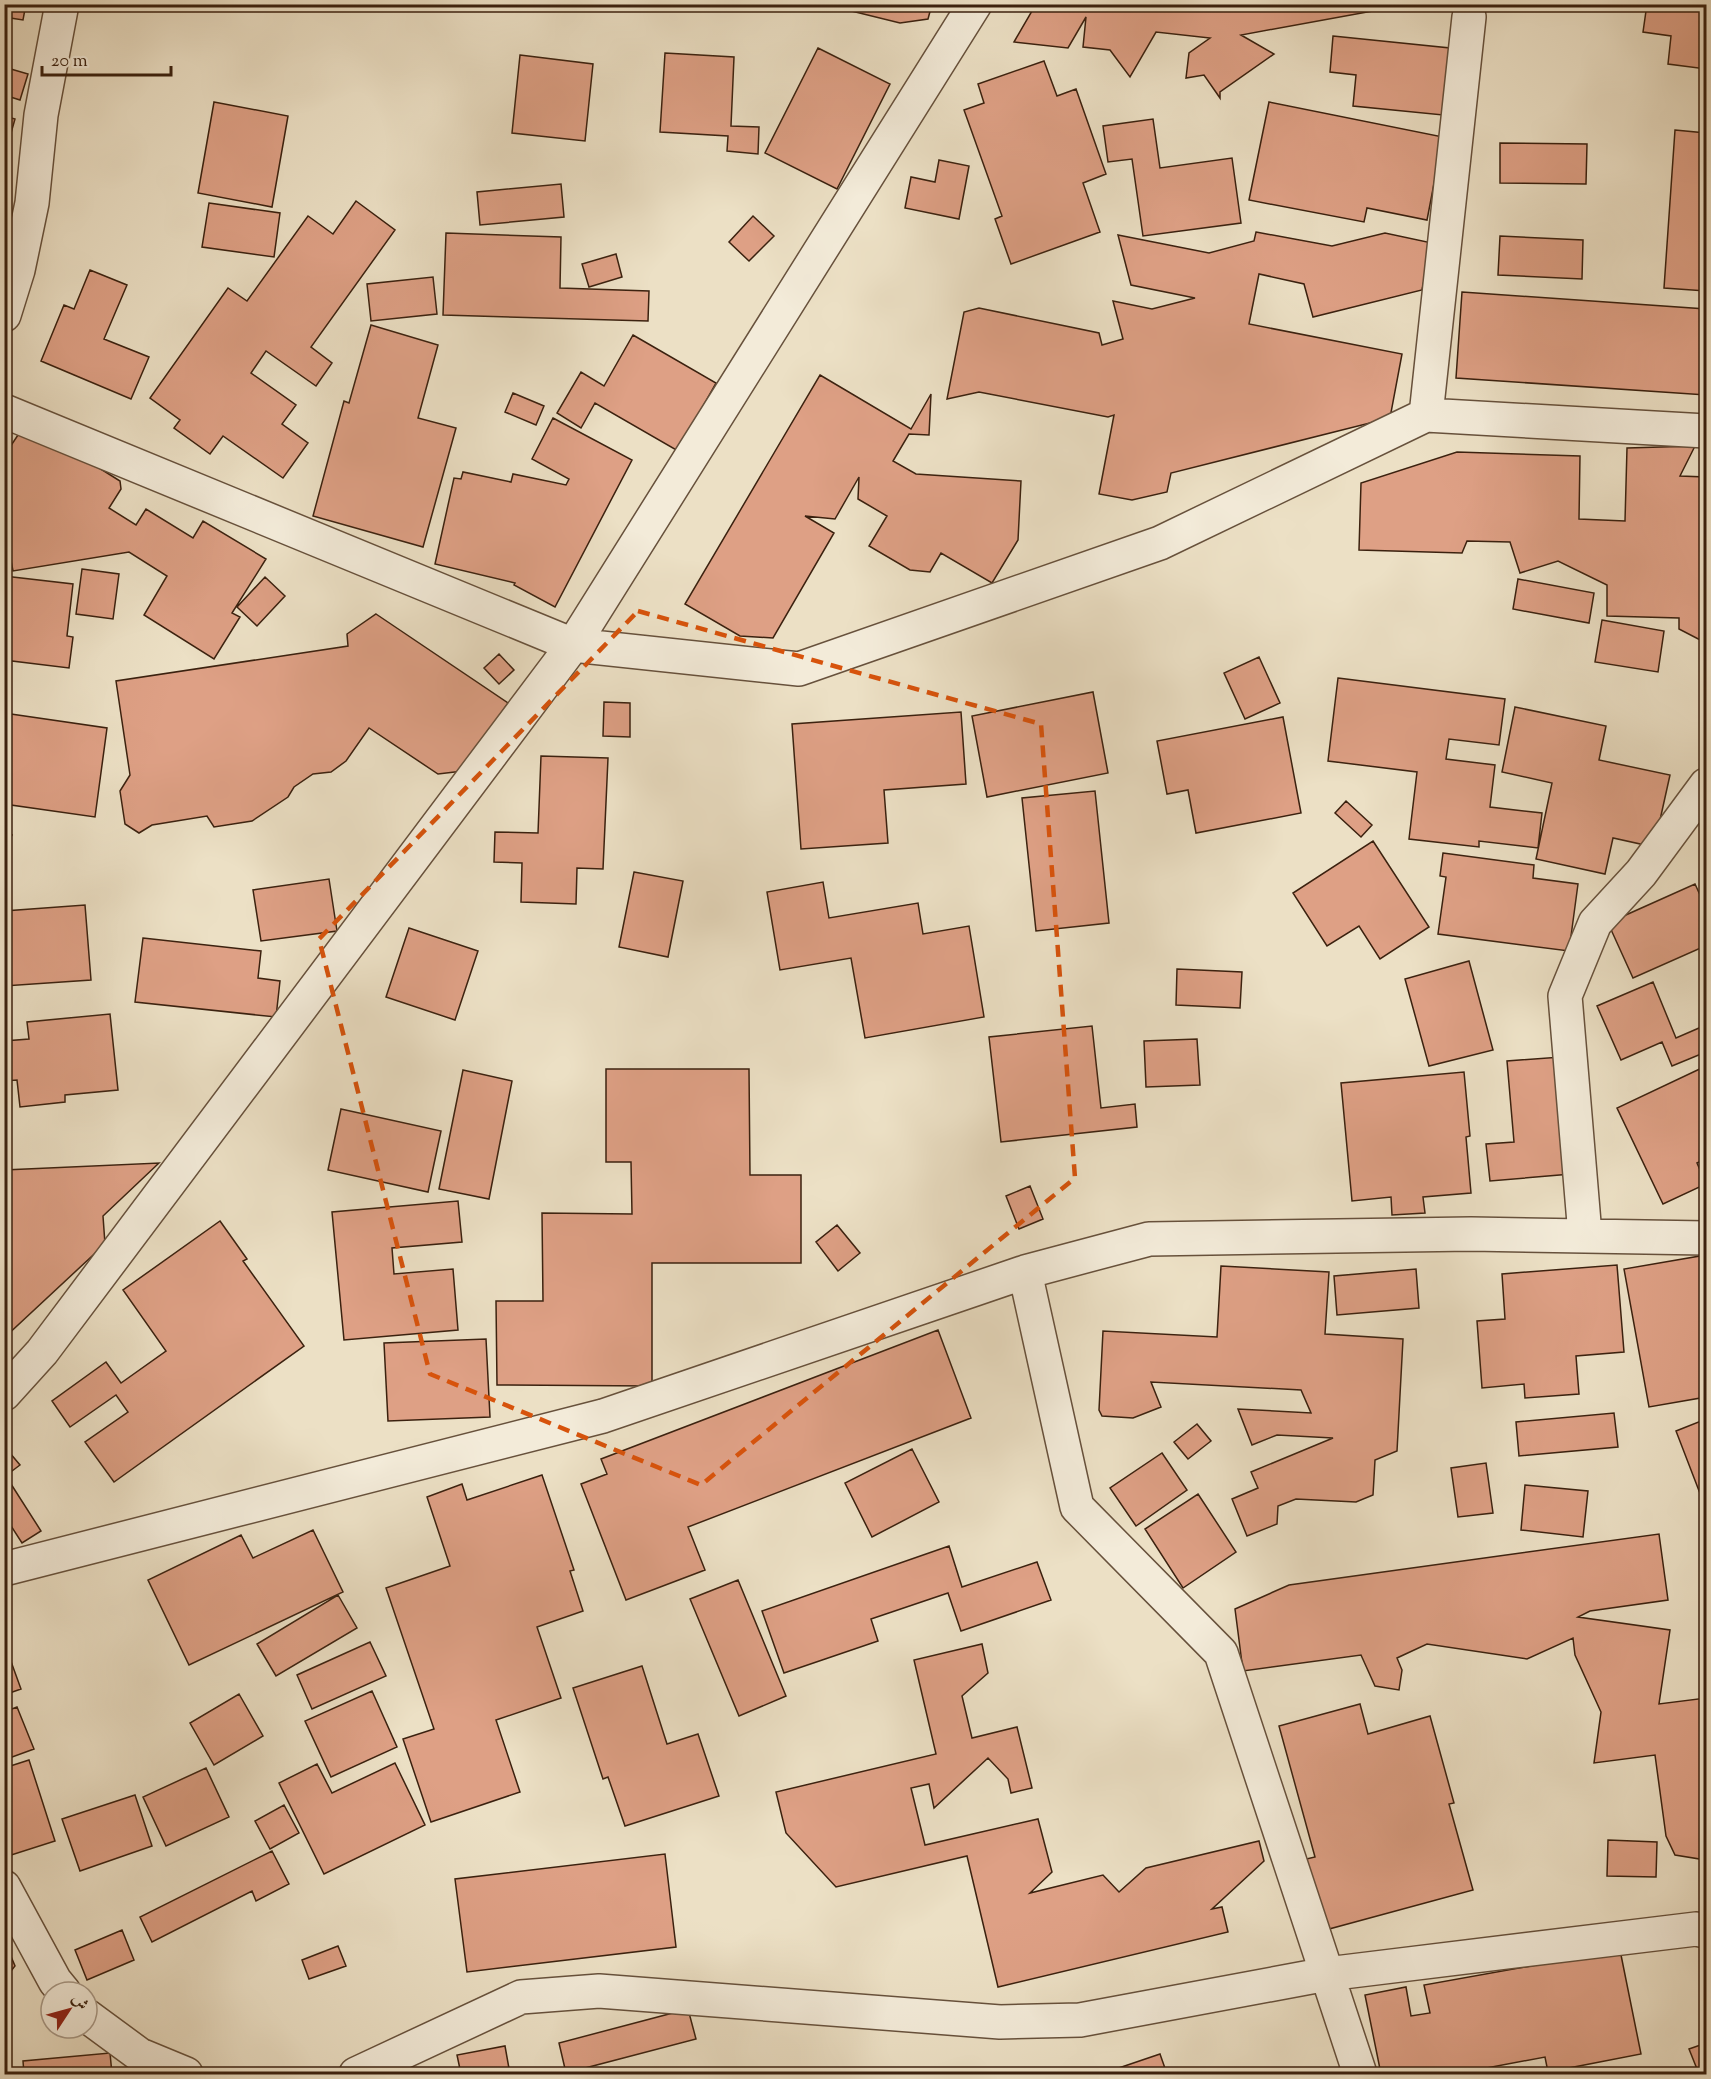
<svg xmlns="http://www.w3.org/2000/svg" width="1711" height="2079" font-family="'Sorts Mill Goudy',Amiri,serif">
<style>
.building{fill:#dea085;stroke:#3b210f;stroke-width:1.5}
.lines{fill:none;stroke-linecap:round;stroke-linejoin:round}
.minor-casing{stroke:#67513c;stroke-width:36}
.minor{stroke:#f3ebd9;stroke-width:33}
.marked{fill:none;stroke:#d7530c;stroke-width:4.5;stroke-dasharray:12 8;stroke-linejoin:round}
</style>
<rect width="100%" height="100%" fill="#ece0c5"/>
<filter id="stains"><feTurbulence type="fractalNoise" baseFrequency=".00333" numOctaves="4"/><feColorMatrix values="0 0 0 0 .2 0 0 0 0 .09 0 0 0 0 .02 0 0 0 .5 -.17"/></filter>
<radialGradient id="worn" r=".72"><stop offset=".6" stop-color="#630" stop-opacity="0"/><stop offset="1" stop-color="#630" stop-opacity=".3"/></radialGradient>
<path class="building" d="M4 4H26L23 20 4 17Z
M823 4H932L928 19 900 23Z
M1036 4H1411L1241 35 1274 54 1220 92V98L1204 75 1186 78 1189 53 1210 38 1156 32 1130 77 1110 50 1083 47 1086 17 1068 48 1014 42Z
M1647 4H1706V69L1668 64 1671 36 1643 32Z
M1333 36 1450 48 1443 115 1353 106 1356 75 1330 72Z
M818 48 890 84 837 189 765 153Z
M665 53 734 57 731 126 759 127 758 154 727 151 728 136 660 132Z
M520 55 593 64 585 141 512 133Z
M1044 61 1057 96 1076 89 1106 174 1083 183 1100 232 1011 264 995 219 1002 216 964 110 984 103 978 84Z
M4 67 28 74 20 100 4 95Z
M214 102 288 116 272 207 198 193Z
M1269 102 1443 137 1427 220 1367 208 1364 222 1249 200Z
M4 116 15 119 7 147 4 146Z
M1153 119 1160 168 1232 158 1241 223 1143 236 1132 159 1108 162 1103 126Z
M1675 130 1706 133V291L1664 288Z
M1500 143 1587 144 1586 184 1500 183Z
M939 160 969 166 959 219 905 208 911 177 935 182Z
M561 184 564 217 480 225 477 192Z
M356 201 395 230 311 347 332 363 316 386 266 351 251 373 296 405 282 424 308 443 283 478 223 436 210 454 174 428 180 420 150 398 228 288 247 301 308 216 333 234Z
M209 203 280 213 274 257 202 247Z
M753 216 774 236 749 261 729 242Z
M1256 232 1332 246 1385 233 1432 243 1422 290 1313 317 1304 284 1259 274 1249 324 1402 354 1390 418 1171 473 1167 492 1132 500 1099 494 1114 415 1108 417 979 392 947 399 964 312 979 308 1099 333 1102 345 1123 339 1113 301 1152 309 1195 298 1131 285 1118 235 1209 253 1254 241Z
M446 233 561 237 560 288 649 291 648 321 443 315Z
M1500 236 1583 240 1582 279 1498 275Z
M616 254 622 277 589 287 582 264Z
M90 270 127 285 104 339 149 357 131 399 41 361 64 305 74 309Z
M433 277 437 314 371 321 367 284Z
M1462 292 1706 309V395L1456 378Z
M371 325 438 345 418 418 456 428 423 547 313 516 344 401 349 403Z
M633 335 716 383 678 451 595 403 581 428 557 413 581 372 604 386Z
M820 375 911 429 931 394 929 435 909 434 893 461 916 474 1021 481 1018 540 992 583 941 553 930 572 910 570 869 546 887 516 858 499 859 477 835 519 805 516 834 533 773 638 740 636 685 604Z
M513 393 544 406 536 425 505 412Z
M553 418 632 460 555 607 514 585 515 583 435 564 454 478 461 479 463 472 511 482 513 474 566 485 569 479 532 459Z
M40 431 120 481 121 489 109 508 136 525 146 509 193 538 203 521 266 559 232 613 240 617 214 659 144 615 167 576 129 552 13 571 4 525V492L6 489 4 456 18 435Z
M1695 446 1680 476 1706 477V643L1679 629V618L1607 616V585L1558 561 1520 573 1510 542 1467 541 1462 553 1359 550 1361 483 1457 452 1580 456 1579 519 1625 521 1627 448Z
M82 569 119 574 113 619 76 614Z
M4 576 73 584 67 636 73 637 69 668 4 660Z
M265 577 285 596 257 626 237 607Z
M1518 579 1594 593 1589 623 1513 609Z
M376 614 508 703 463 771 438 774 369 728 346 761 331 772 313 774 294 787 288 797 252 821 214 827 207 816 152 825 139 833 125 824 120 791 130 775 116 681 348 646 347 634Z
M1602 620 1664 631 1658 672 1595 662Z
M499 654 514 670 499 684 484 668Z
M1259 657 1280 703 1245 719 1224 673Z
M1338 678 1505 699 1499 745 1449 739 1446 759 1495 765 1490 807 1542 813 1538 848 1479 841V847L1409 839 1417 772 1328 761Z
M1093 692 1108 773 987 797 972 716Z
M604 702 630 703V737L603 736Z
M1515 707 1606 726 1599 760 1670 775 1654 847 1613 838 1605 874 1536 859 1552 783 1502 772Z
M961 712 966 784 884 790 888 843 801 849 792 724Z
M4 713 107 728 95 817 4 804Z
M1283 717 1301 813 1196 833 1188 790 1167 794 1157 741Z
M541 756 608 758 603 869 577 868 576 904 521 902 522 863 494 862 495 832 538 833Z
M1095 791 1109 923 1036 931 1022 798Z
M1346 801 1372 825 1361 837 1335 813Z
M4 832 12 835 4 852Z
M1373 841 1429 927 1380 959 1359 926 1327 946 1293 893Z
M1443 853 1534 865 1533 878 1578 884 1569 951 1438 934 1446 877 1440 876Z
M634 872 683 881 668 957 619 947Z
M329 879 337 931 261 941 253 890Z
M823 882 829 918 918 903 923 934 969 926 984 1017 865 1038 851 958 780 970 767 892Z
M1695 884 1706 908V949L1705 946 1633 978 1608 923Z
M85 905 91 980 4 986V911Z
M409 928 478 951 455 1020 386 997Z
M143 938 261 951 258 978 280 981 276 1017 135 1002Z
M1469 961 1493 1050 1429 1066 1405 979Z
M1177 969 1242 972 1240 1008 1176 1005Z
M1653 982 1676 1038 1706 1025V1052L1672 1066 1662 1042 1621 1060 1597 1006Z
M110 1014 118 1090 65 1095V1102L20 1107 17 1080 4 1081V1041L29 1039 27 1022Z
M1092 1026 1101 1108 1135 1104 1137 1127 1001 1142 989 1037Z
M1197 1039 1200 1085 1146 1087 1144 1041Z
M1561 1057 1571 1174 1490 1181 1486 1144 1514 1142 1507 1061Z
M1706 1066V1159L1697 1163 1706 1184 1663 1204 1617 1108Z
M606 1069H749L750 1175H801V1263H652V1386L497 1385 496 1301H543L542 1213 632 1214 631 1162H606Z
M463 1070 512 1081 489 1199 439 1189Z
M1464 1072 1470 1136 1466 1137 1471 1193 1423 1197 1425 1213 1392 1215 1391 1197 1352 1201 1341 1083Z
M341 1109 441 1131 428 1192 328 1170Z
M159 1163 103 1216 105 1244 4 1338V1170Z
M1030 1186 1043 1219 1019 1229 1006 1196Z
M458 1201 462 1242 392 1248 394 1274 453 1269 458 1330 344 1340 332 1212Z
M220 1221 247 1259 243 1261 304 1346 114 1482 85 1442 128 1412 116 1395 70 1427 52 1401 106 1362 121 1383 166 1351 123 1290Z
M837 1225 860 1253 838 1271 816 1242Z
M1706 1255V1397L1649 1407 1624 1269Z
M1617 1265 1624 1352 1576 1356 1579 1394 1525 1398 1524 1384 1482 1388 1477 1321 1505 1319 1502 1274Z
M1221 1266 1329 1272 1325 1334 1403 1339 1397 1451 1375 1460 1373 1495 1356 1502 1296 1499 1278 1506 1277 1524 1247 1536 1232 1499 1258 1488 1251 1472 1333 1438 1277 1435 1252 1445 1238 1409 1311 1413 1301 1390 1151 1382 1161 1407 1133 1418 1102 1416 1099 1410 1103 1331 1217 1337Z
M1416 1269 1419 1308 1337 1315 1334 1276Z
M938 1330 971 1418 688 1527 705 1570 626 1600 581 1484 607 1474 601 1459Z
M486 1339 490 1417 388 1421 384 1343Z
M1614 1413 1618 1447 1519 1456 1516 1422Z
M1706 1419V1509L1676 1431Z
M1197 1424 1211 1441 1188 1459 1174 1442Z
M4 1446 20 1465 4 1477Z
M912 1449 939 1502 872 1537 845 1483Z
M1162 1453 1187 1490 1136 1526 1110 1488Z
M1486 1463 1493 1513 1458 1517 1451 1468Z
M542 1475 574 1570 570 1571 583 1611 537 1627 561 1698 496 1720 520 1792 431 1822 403 1739 434 1729 386 1588 450 1566 427 1497 462 1484 467 1500Z
M11 1484 41 1531 22 1543 4 1515V1488Z
M1525 1485 1588 1491 1583 1537 1521 1530Z
M1198 1494 1236 1552 1183 1588 1145 1529Z
M313 1530 343 1592 189 1665 148 1580 241 1535 253 1558Z
M1659 1534 1668 1600 1590 1611 1578 1617 1670 1630 1659 1704 1706 1698V1860L1675 1855 1666 1836 1655 1755 1594 1763 1601 1712 1575 1655 1573 1638 1527 1659 1427 1644 1397 1658 1402 1670 1399 1690 1375 1686 1361 1655 1243 1671 1235 1609 1289 1585Z
M949 1546 962 1587 1037 1562 1051 1600 961 1631 948 1593 871 1619 878 1641 784 1673 762 1611Z
M738 1580 786 1696 739 1716 690 1599Z
M338 1595 357 1628 276 1676 257 1644Z
M370 1642 386 1676 312 1709 297 1675Z
M982 1644 988 1673 962 1696 972 1738 1017 1727 1032 1788 1011 1793 1008 1779 988 1758 934 1808 929 1784 911 1788 925 1845 1038 1819 1052 1872 1030 1893 1103 1875 1119 1892 1146 1868 1259 1841 1264 1861 1212 1909 1222 1907 1228 1932 998 1987 967 1856 836 1887 786 1833 776 1792 936 1754 914 1660Z
M5 1645 21 1689 4 1695V1645Z
M642 1666 667 1744 698 1734 719 1796 625 1826 608 1777 603 1779 573 1688Z
M372 1691 397 1747 331 1777 305 1721Z
M239 1694 263 1736 214 1765 190 1723Z
M1360 1704 1368 1734 1430 1716 1454 1803 1449 1804 1473 1890 1318 1932 1298 1861 1315 1857 1279 1726Z
M17 1707 34 1749 4 1760V1712Z
M29 1760 55 1841 5 1857 4 1768Z
M395 1763 425 1825 324 1874 279 1783 317 1764 332 1793Z
M206 1768 229 1817 166 1846 143 1797Z
M135 1795 152 1846 80 1871 62 1819Z
M284 1805 299 1833 270 1849 255 1821Z
M1608 1840 1657 1842 1656 1877 1607 1876Z
M272 1851 289 1884 256 1901 252 1891 152 1942 140 1917Z
M665 1854 676 1947 467 1972 455 1879Z
M122 1930 134 1960 87 1980 75 1950Z
M4 1940 15 1966 4 1980Z
M338 1946 346 1966 309 1979 302 1960Z
M1620 1950 1641 2054 1548 2072 1545 2057 1455 2074H1381L1365 1995 1406 1987 1411 2016 1430 2013 1424 1985Z
M688 2009 696 2039 566 2073 559 2043Z
M1706 2043V2074H1699L1689 2049Z
M505 2046 510 2074H461L457 2055Z
M110 2053 112 2074H24L23 2061Z
M1160 2054 1167 2074H1101Z"/>
<g class="lines">
<g class="minor-casing">
<path id="minor" d="M4 315 18 270 32 203 41 115 62 4
M4 411 573 645 799 669 1160 543 1426 415 1706 431
M1426 415 1469 17
M1585 1235 1565 996 1595 923 1641 873 1706 785
M1025 1272 1077 1507 1221 1653 1360 2074
M4 1394 42 1352 573 645 975 4
M4 1569 603 1416 1025 1272 1149 1239 1471 1234 1706 1238
M4 1887 55 1981 64 1992
M87 2016 140 2055 186 2074
M356 2074 521 1997 599 1991 1000 2022 1080 2020 1327 1974 1696 1929 1706 1931"/>
</g>
<use href="#minor" class="minor"/>
</g>
<path class="marked" d="M638 611 1041 724 1075 1178 701 1485 430 1374 319 939Z"/>
<rect width="1711" height="2079" fill="none" stroke="#ece0c5" stroke-width="24"/>
<rect x="6" y="6" width="1699" height="2067" fill="none" stroke="#3b210f" stroke-width="3"/>
<rect x="12" y="12" width="1687" height="2055" fill="none" stroke="#3b210f" stroke-width="1.5"/>
<g transform="translate(69 2010) rotate(54)"><circle r="28" fill="#f3ebd9" stroke="#a99a88" stroke-width="1.5"/>
<path d="M0-4.5L10 22L0 15L-10 22Z" fill="#8f2418"/>
<text y="-9" font-size="16" font-weight="bold" text-anchor="middle" fill="#3b210f">ش</text>
</g>
<path d="M42 66v9h129v-9" fill="none" stroke="#3b210f" stroke-width="3"/>
<text x="51" y="66" font-size="18" fill="#3b210f" stroke="#f3ebd9" stroke-width="4.5" paint-order="stroke">20 m</text>
<rect width="100%" height="100%" filter="url(#stains)"/>
<rect width="100%" height="100%" fill="url(#worn)"/>
</svg>
